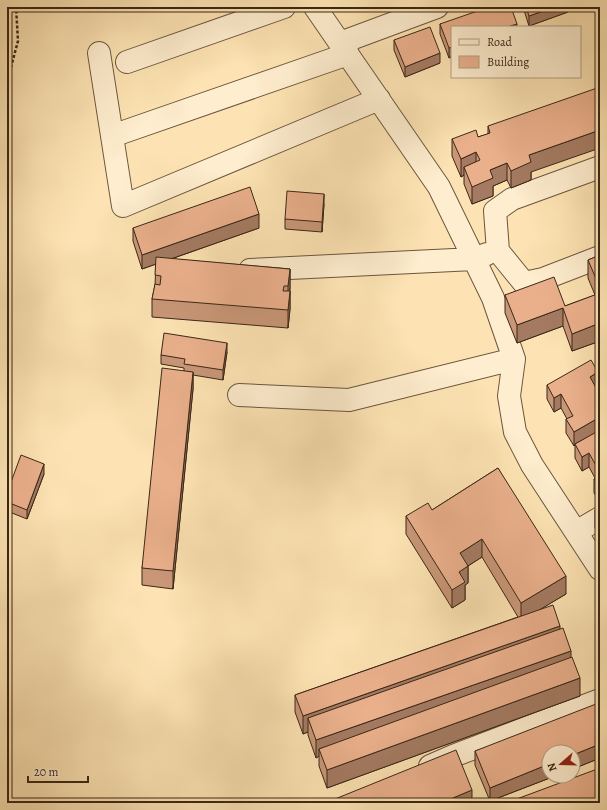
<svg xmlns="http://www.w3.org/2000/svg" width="607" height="810" font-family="Alegreya,serif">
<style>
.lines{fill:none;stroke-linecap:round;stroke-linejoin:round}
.minor-casing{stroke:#6b563e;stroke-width:24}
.path{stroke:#3a2717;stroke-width:2.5;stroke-dasharray:3 2;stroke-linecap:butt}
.minor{stroke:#feedce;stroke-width:22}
.wall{fill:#c99778;stroke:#3a2717}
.shaded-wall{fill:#a47b62;stroke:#3a2717}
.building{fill:#eab08c;stroke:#3a2717}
</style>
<rect width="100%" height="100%" fill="#fde3b3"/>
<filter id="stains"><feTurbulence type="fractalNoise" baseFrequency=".005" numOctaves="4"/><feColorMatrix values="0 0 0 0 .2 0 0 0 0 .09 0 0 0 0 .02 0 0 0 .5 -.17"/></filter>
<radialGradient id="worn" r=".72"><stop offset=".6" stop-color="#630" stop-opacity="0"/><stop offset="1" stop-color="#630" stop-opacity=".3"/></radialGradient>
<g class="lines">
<g class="minor-casing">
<path id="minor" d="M315 7 439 187 493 298 514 359 509 396 515 432 532 465 600 569
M340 43 437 7
M99 53 123 206 379 99
M127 62 284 7
M112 136 348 54
M600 167 512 199 495 211 498 251 524 283 543 279 600 257
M250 270 474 259 487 254
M239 395 349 400 514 359
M576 532 600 518
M430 766 453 756 600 700"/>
</g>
<path class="path" d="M7 82 18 41 16 7"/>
<use href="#minor" class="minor"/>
</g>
<path class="wall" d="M523 7H568V12L529 26Z
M440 24 517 27 449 58 440 34Z
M394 40 440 63 405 77 394 50Z
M488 126 531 172V180L511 188 507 180 493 186V196L472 204 464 184V175L461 177 452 156V139L478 137 488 134Z
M324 204 322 232 285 229V219Z
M133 228H259L171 259 290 269V309L288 328 152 317V299L155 285 156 264 142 269 133 241Z
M600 255V341L572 351 563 326 517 343 505 313V295L565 306 595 295 588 278V260Z
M227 352 223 380 193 375V389L173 589 142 585V568L184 371V368L161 364V355Z
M547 385 598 386 596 387 600 395V502L594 493V479L595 478 589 467 582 471 575 458V445L574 446 566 433V419H567L561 408 554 412 547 399Z
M498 468 566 594 537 611 560 629 571 658 580 696 327 788 319 766V756L316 758 308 735V732L303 734 295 712V695L518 617 482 557 468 566V583L465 585V600L452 608 406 534V516L432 510Z
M44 474 27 519 7 511V493Z
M600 507V535L595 528V510Z
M600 715V758L573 769V752L549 776H555L490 801 475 765V751Z"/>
<path class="shaded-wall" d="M555 7H568V12L529 26V16Z
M578 7H583L578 9Z
M517 24V27H507Z
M452 47V56L449 58V48Z
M440 53V63L405 77V67Z
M600 130V148L531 172V180L511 188V171L529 155Z
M476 152V170L464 167V175L461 177V159Z
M507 163V180L493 186V196L472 204V187L490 170Z
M324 194V204L322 232V222Z
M259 214V228L142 269V255Z
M290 269V287L288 304V286Z
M290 291V309L288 328V310Z
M563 308V326L517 343V325Z
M600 323V341L572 351V334Z
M227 343V352L223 380V370Z
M193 372V389L173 589V571Z
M598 372V386L590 391V377Z
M561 394V408L554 412V398Z
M600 417V431L575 444V445L574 446V432Z
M589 453V467L582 471V457Z
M44 464V474L27 519V510Z
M482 539V557L463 569 468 566V583L465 585V600L452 608V590L459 572 460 553Z
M566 576V594L521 621V603Z
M560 626V644L308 718V732L303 734V716Z
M571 651V668L319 749V756L316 758V740Z
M580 678V696L327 788V770Z
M600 744V758L573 769V755Z
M549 764V776H555L490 801V788Z
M472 790V803H441Z"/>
<path class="building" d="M489 7H511L517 24 507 27H452V47L449 48 440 24Z
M526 7H555L529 16Z
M430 27 440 53 405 67 394 40Z
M600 87V130L529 155 531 162 511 171 507 163 490 170 493 178 472 187 464 167 480 160 476 152 461 159 452 139 476 130 478 137 490 133 488 126Z
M250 187 259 214 142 255 133 228Z
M287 191 324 194 322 222 285 219Z
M600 255V288L588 260Z
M156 257 290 269 288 286H284L283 291H290L288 310 152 299 155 284 160 285 161 276 155 275Z
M554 277 565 306 600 293V323L572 334 563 308 517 325 505 295Z
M164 333 227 343 223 370 184 364 185 359 161 355Z
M591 360 598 372 590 377 600 395V417L574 432 566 419 573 416 561 394 554 398 547 385Z
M162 368 193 372 173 571 142 568Z
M600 430V473L589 453 582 457 575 444Z
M21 455 44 464 27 510 7 502V493Z
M498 468 566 576 521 603 482 539 460 553 468 566 459 572 465 582 452 590 406 516 428 503 432 510Z
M600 476V488L594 479Z
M600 507V517L595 510Z
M553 605 560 626 303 716 295 695Z
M563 628 571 651 316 740 308 718Z
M572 657 580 678 327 770 319 749Z
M596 704 600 715V744L573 755V752H549V764L490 788 475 751Z
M456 750 472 790 441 803H337L335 799Z
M600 768V801L596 803H506Z"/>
<rect width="607" height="810" fill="none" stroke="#fde3b3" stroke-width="24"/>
<rect x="8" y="8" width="591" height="794" fill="none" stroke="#3a2717" stroke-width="2"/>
<rect x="12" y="12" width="583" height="786" fill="none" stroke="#3a2717"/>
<rect x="451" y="26" width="130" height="52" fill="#feedce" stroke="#b09e85"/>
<rect x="459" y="39" width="20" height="6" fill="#feedce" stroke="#b09e85"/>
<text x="487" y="46" font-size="12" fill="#3a2717">Road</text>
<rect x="459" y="56" width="20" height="12" fill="#eab08c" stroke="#b09e85"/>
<text x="487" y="66" font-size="12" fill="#3a2717">Building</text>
<g transform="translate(561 764) rotate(250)"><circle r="19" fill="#feedce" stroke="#b09e85"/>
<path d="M0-3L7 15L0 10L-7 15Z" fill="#8f2418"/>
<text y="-6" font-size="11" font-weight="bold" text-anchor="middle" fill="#3a2717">N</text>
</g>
<path d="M28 776v6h60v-6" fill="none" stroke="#3a2717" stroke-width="2"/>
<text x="34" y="776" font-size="12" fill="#3a2717" stroke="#feedce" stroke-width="3" paint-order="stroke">20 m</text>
<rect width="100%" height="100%" filter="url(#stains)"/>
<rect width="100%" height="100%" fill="url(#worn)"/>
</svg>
